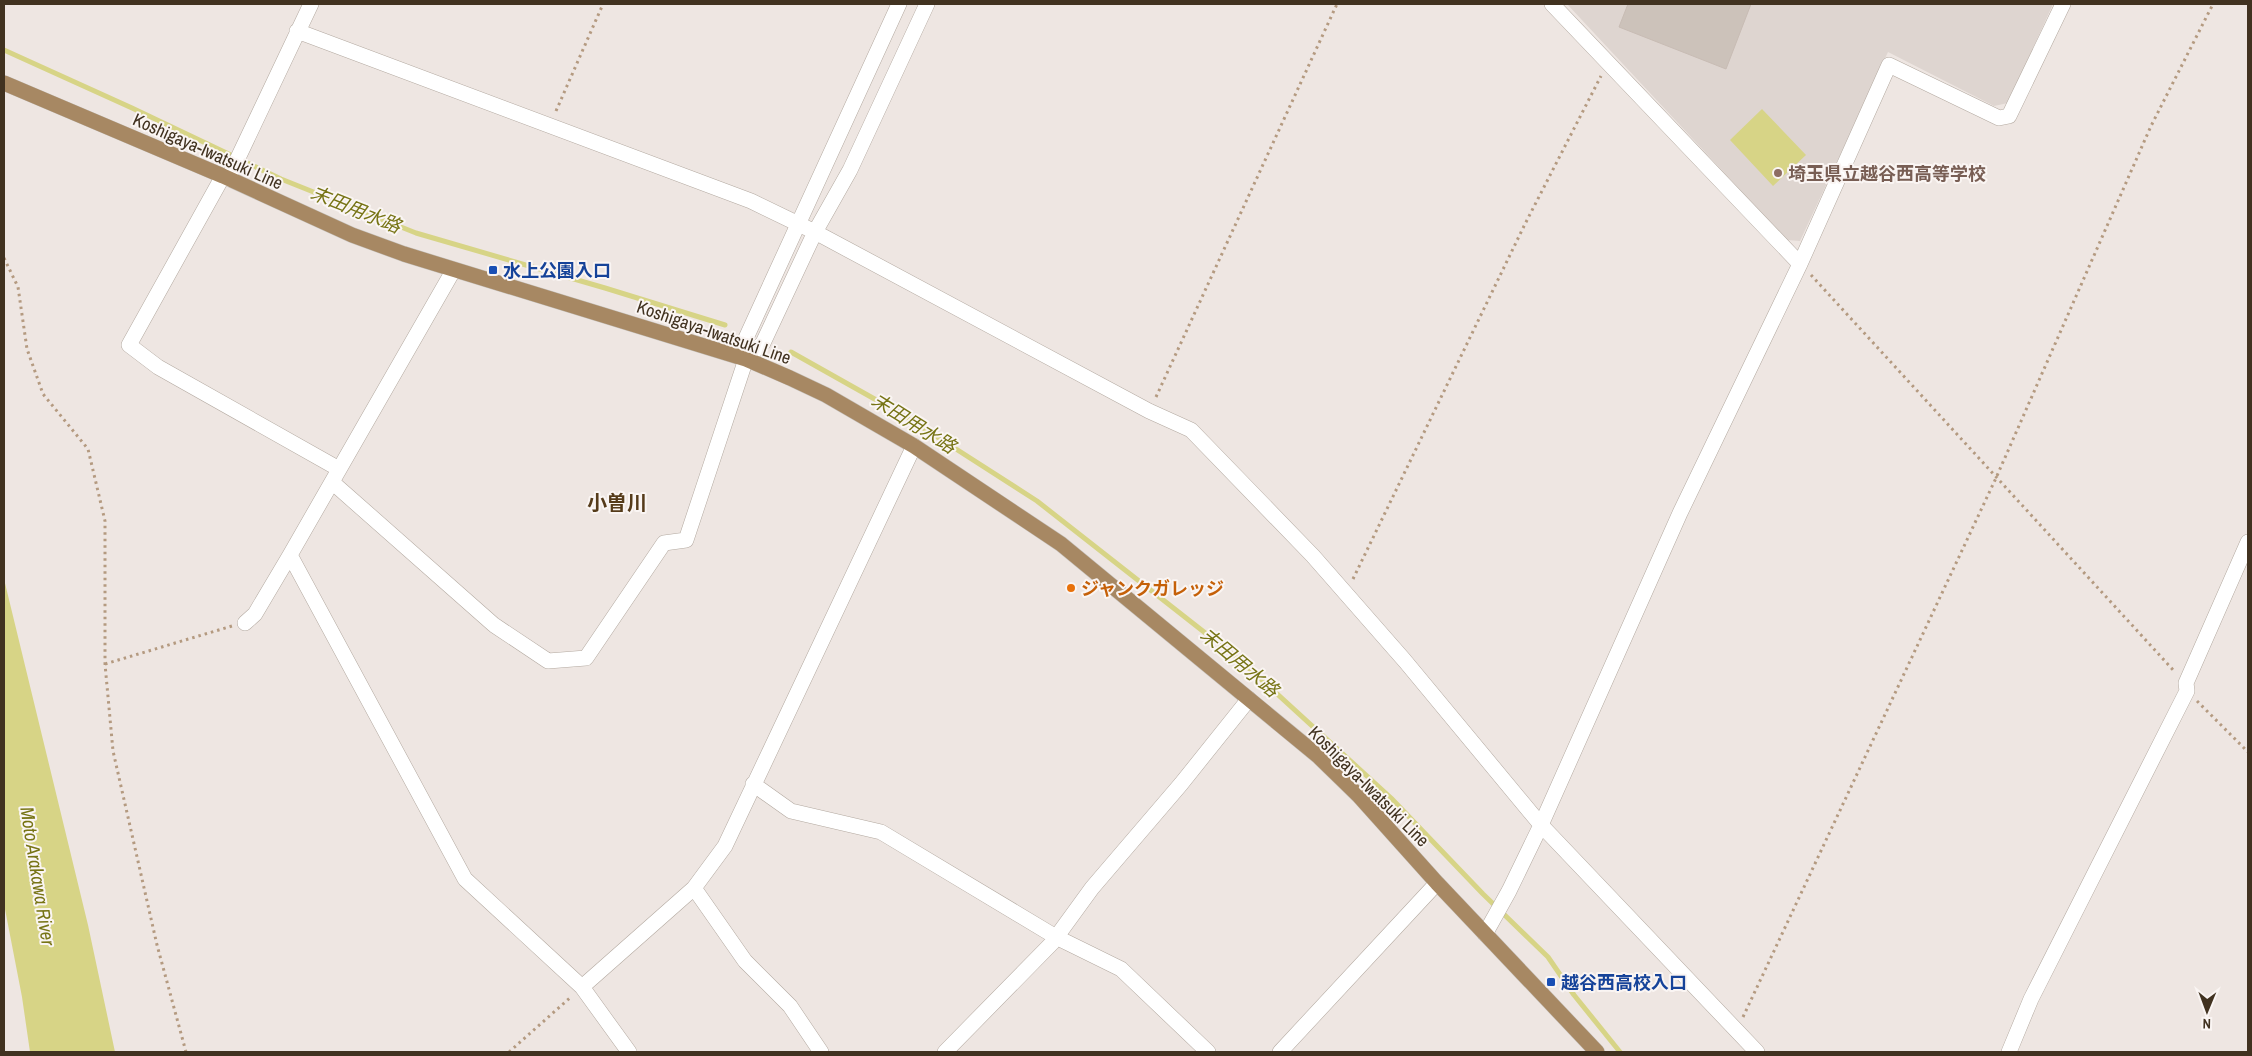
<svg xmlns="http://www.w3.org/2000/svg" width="2252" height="1056" font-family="'Archivo Narrow','Noto Sans JP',sans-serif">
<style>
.built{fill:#ded5d0}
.water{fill:#d7d486}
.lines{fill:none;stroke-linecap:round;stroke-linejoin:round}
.stream{stroke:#d7d486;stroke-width:5}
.building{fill:#ccc2ba;stroke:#c8bcb4}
.minor-casing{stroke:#b3a9a0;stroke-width:16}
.major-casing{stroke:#c6c2bc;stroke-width:16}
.path{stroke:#b49a80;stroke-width:3;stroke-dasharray:2.5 4;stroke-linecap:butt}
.minor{stroke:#fff;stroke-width:15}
.major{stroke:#a78863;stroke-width:15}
.education-dot{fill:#8d6e63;stroke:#faf5f3;stroke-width:2}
.transit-dot{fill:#1a4fb4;stroke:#faf5f3;stroke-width:2}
.food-dot{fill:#e8710a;stroke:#faf5f3;stroke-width:2}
.labels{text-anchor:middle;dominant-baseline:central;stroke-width:4;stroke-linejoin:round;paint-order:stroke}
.street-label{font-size:18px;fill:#413220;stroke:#faf5f3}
.education-label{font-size:18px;font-weight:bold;fill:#785e54;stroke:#faf5f3;text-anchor:start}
.transit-label{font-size:18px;font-weight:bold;fill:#164399;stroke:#faf5f3;text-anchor:start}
.food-label{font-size:18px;font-weight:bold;fill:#c56008;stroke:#faf5f3;text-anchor:start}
.water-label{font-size:19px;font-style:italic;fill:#777415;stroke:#faf5f3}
.quarter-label{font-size:20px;font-weight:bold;fill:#553b1a;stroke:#faf5f3}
</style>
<rect width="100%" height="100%" fill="#eee6e2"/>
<path class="built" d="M1567 4H2053L2008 103 1994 106 1888 52 1800 241 1787 240Z"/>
<path class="water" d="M1762 109 1806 155 1773 186 1730 140Z
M4 579 88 925 115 1052H30L22 997 4 904Z"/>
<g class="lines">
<path class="stream" d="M4 50 132 108 281 179 416 233 605 288 725 325
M791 352 903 415 1037 501 1241 661 1391 798 1483 894 1548 957 1574 995 1620 1052"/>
</g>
<path class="building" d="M1628 4H1751L1726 69 1619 27Z"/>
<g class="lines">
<g class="minor-casing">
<path id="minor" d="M1552 4 1800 264
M297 31 751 201 815 232 1149 411 1191 430 1313 556 1405 661 1541 825 1757 1052
M223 176 129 345 158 367 339 469
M228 179 311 4
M746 359 763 343 815 232 850 170 927 4
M332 482 494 625 548 661 586 658 664 543 686 540 746 359V338L899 4
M290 555 465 879 582 987 629 1052
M245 623 255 614 290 555 453 271
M753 784 791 811 881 832 1056 937 1121 969 1208 1052
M694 888 745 961 790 1006 821 1052
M1485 934 1509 891 1541 825 1680 513 1800 264 1889 65 1999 118 2009 116 2063 4
M582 987 694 888 725 846 914 446
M945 1052 1052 943 1092 888 1181 784 1249 699
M1280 1052 1437 883
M2009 1052 2031 999 2187 691 2186 683 2248 542"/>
</g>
<g class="major-casing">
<path id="major" d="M4 83 223 176 352 235 404 254 746 359 790 378 826 395 914 446 1061 544 1318 756 1359 796 1437 883 1597 1052"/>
</g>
<path class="path" d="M556 111 603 4
M4 258 18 287 27 349 43 394 88 449 105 521V664L113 751 157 945 186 1052
M1811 275 2175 672
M1156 397 1337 4
M1353 579 1525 224 1601 76
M105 664 232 626
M2197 701 2248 752
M1743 1017 1996 478 2151 126 2213 4
M509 1052 572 996"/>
<use href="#minor" class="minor"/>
<use href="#major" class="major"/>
</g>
<circle class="education-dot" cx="1778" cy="173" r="5"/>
<g class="transit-dot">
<rect x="488" y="265" width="10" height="10" rx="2.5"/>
<rect x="1546" y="977" width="10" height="10" rx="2.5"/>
</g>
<circle class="food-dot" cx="1071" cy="588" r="5"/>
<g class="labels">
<g class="street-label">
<text transform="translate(208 151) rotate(24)">Koshigaya-Iwatsuki Line</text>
<text transform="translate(714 332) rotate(19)">Koshigaya-Iwatsuki Line</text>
<text transform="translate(1369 786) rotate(45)">Koshigaya-Iwatsuki Line</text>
</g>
<g class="education-label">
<text x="1788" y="173">埼玉県立越谷西高等学校</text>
</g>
<g class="transit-label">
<text x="503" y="270">水上公園入口</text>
<text x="1561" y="982">越谷西高校入口</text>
</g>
<g class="food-label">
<text x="1081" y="588">ジャンクガレッジ</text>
</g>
<g class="water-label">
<text transform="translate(356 209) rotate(22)">末田用水路</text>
<text transform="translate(914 423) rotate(32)">末田用水路</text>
<text transform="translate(1240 662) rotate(40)">末田用水路</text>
<text transform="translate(38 876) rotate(81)">Moto Arakawa River</text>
</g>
<g class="quarter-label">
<text x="617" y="502">小曽川</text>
</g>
</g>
<rect width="2252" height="1056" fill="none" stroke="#413220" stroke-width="10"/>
<g transform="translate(2207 1011) rotate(181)" stroke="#faf5f3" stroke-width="4" paint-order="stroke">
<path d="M0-4L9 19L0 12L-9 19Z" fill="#413220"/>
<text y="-8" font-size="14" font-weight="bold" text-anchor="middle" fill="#413220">N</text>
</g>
</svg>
